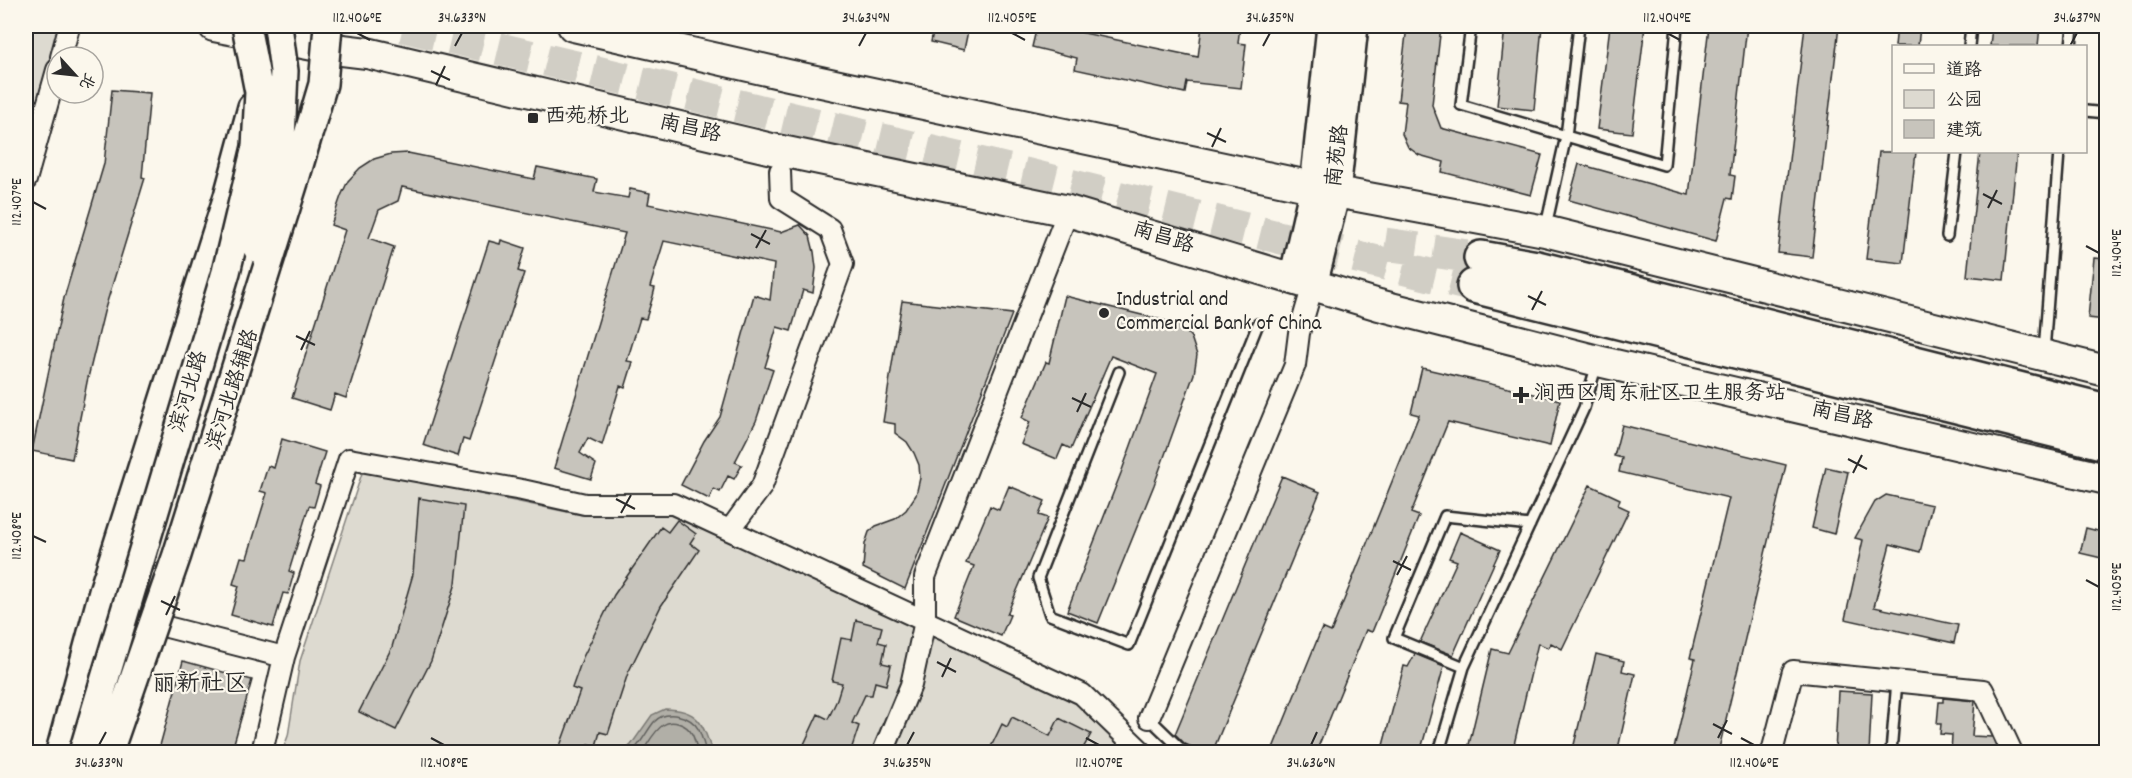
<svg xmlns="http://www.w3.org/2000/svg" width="2132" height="778" font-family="Dekko,'LXGW WenKai TC',sans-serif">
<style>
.green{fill:#dddad0;stroke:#84827e;stroke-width:1.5}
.water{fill:#b1afa7;stroke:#7b7a75;stroke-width:1.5}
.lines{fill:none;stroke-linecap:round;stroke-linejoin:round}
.shore{stroke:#61605d;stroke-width:1.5}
.building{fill:#c7c4bc;stroke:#2b2b2b;stroke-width:1.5}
.highway-tunnel{stroke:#d1cec5;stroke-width:33;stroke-dasharray:33 16;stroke-linecap:butt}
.lane-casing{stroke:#2b2b2b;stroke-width:14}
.street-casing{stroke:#2b2b2b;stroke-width:24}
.secondary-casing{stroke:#2b2b2b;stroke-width:32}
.primary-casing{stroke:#2b2b2b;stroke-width:34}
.highway-casing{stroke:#2b2b2b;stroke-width:38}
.lane{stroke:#fbf7ec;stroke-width:9}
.street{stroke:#fbf7ec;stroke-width:20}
.secondary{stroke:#fbf7ec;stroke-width:27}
.primary{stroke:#fbf7ec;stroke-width:30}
.highway{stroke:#fbf7ec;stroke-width:33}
.secondary-bridge-casing{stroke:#2b2b2b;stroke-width:32;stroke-linecap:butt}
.secondary-bridge{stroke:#fbf7ec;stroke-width:27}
.ticks{fill:none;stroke:#2b2b2b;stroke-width:2}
.poi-dot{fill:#2b2b2b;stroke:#fbf7ec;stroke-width:2}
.labels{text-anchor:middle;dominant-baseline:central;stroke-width:4.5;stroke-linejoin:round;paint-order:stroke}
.poi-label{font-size:21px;fill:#2b2b2b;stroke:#fbf7ec;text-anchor:start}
.street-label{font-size:21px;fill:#2b2b2b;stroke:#fbf7ec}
.quarter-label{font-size:24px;fill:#2b2b2b;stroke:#fbf7ec}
.neatline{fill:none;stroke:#2b2b2b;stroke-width:2}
.ticks-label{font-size:15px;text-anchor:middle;fill:#2b2b2b}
</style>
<rect width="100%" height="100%" fill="#fbf7ec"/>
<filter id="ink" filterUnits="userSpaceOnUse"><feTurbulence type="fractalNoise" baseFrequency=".0167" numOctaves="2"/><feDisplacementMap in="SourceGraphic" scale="12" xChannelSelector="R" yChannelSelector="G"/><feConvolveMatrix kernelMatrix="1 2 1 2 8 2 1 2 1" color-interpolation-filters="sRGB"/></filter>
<g filter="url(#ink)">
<path class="green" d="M26 26 69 27 26 180Z
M363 470 582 515 676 514 1077 700 1128 752H282L288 736 300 661Z"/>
<path class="water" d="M665 709C698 709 703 723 712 752H623L631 745 652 715Z"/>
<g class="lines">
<path class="shore" d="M632 752C641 744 646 732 654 722 666 709 691 715 699 730 702 737 704 745 706 752
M642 752C648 744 654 731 663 725 672 719 687 724 692 734 695 739 696 747 698 752"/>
</g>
<path class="building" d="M934 26H969L964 50 931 42Z
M1037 26H1081L1079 32 1198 57 1202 26H1240L1238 43 1246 44 1241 88 1187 82 1185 93 1075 69 1077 58 1032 47Z
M1407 26H1441L1432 105 1441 128 1542 155 1531 195 1442 172 1444 162 1419 155 1408 147 1402 134 1406 102 1398 101Z
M1505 26H1542L1534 110 1497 106Z
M1610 26H1645L1632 133 1597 129Z
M1709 26H1747L1730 175 1735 176 1732 199 1727 198 1716 241 1569 200 1579 164 1689 195Z
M1805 26H1839L1812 257 1778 253Z
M1897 26H1920L1918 46H1895Z
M2005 26H2040L2038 46H1990L1992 27 2004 28Z
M112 90 150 93 142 177 145 178 104 312 87 382 72 459 32 451 64 298 104 164Z
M1879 152H1916L1903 263 1866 259Z
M1980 152H2017L2004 280 1967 276Z
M408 153 534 179 537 167 597 179 594 192 628 198 630 189 650 193 648 204 781 232 800 225 810 236 814 252 816 268 813 293 803 290 791 331 777 327 765 367 773 370 756 421 735 462 742 465 734 479 728 476 720 492 714 489 709 499 681 485 704 441 720 417 754 295 770 300 774 264 664 241 650 287 655 288 653 296 646 319 640 318 627 361 633 362 625 388 620 386 602 445 588 438 580 453 596 464 591 479 554 468 625 233 402 187 398 201 379 210 369 238 394 247 346 398 335 394 330 410 292 398 345 230 331 225 341 196 348 181 360 168 374 159 391 154Z
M501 240 525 248 518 271 524 273 469 441 463 439 458 456 423 445 489 241 500 244Z
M2094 258 2106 259V320L2088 318Z
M1065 296 1178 324 1191 337 1197 355 1194 374 1154 485 1098 623 1067 611 1121 473 1157 374 1111 356 1071 449 1063 445 1057 459 1021 444 1030 422 1022 418 1046 362 1049 363Z
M902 301 1012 314 905 589 863 568 865 544 869 532 876 526 895 519 906 510 916 495 920 478 919 465 914 453 907 442 895 433V424L883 422Z
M1422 368 1560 400 1550 446 1448 422 1411 513 1419 516 1372 632 1366 630 1316 752 1305 747 1303 753H1271L1322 628 1331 632 1419 415 1411 413Z
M1622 425 1786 465 1718 753H1673L1695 659 1690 658 1729 498 1619 472 1622 458 1614 456Z
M282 439 325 452 315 484 320 486 314 507 309 506 289 571 294 573 288 594 283 593 273 627 231 615 239 586 233 584 241 557 247 558 267 493 260 491 268 466 274 468Z
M1826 467 1848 472 1834 534 1812 528Z
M1282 476 1320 492 1212 753H1206L1185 744 1175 734Z
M1590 485 1620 499 1618 505 1629 510 1562 649 1551 643 1548 648 1538 643 1512 753H1467L1492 649 1508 653Z
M1009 486 1045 501 1039 515 1048 518 1007 614 1010 615 1001 636 954 616 974 566 966 563 990 506 999 510Z
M1886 495 1932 505 1920 552 1890 544 1874 607 1958 625 1954 643 1845 619 1863 540 1855 538 1875 502Z
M419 498 464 506 456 583 431 661 396 730 359 712 392 647 413 574Z
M677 520 696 534 690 543 699 550 661 606 628 673 608 734 600 732 596 746 589 744 586 753H577L560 746 580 691 572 688 583 657 614 595 661 527 668 532Z
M2086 528 2106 533V559L2080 553Z
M1460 532 1500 550 1453 655 1420 642 1457 561 1449 558Z
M856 620 882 627 878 642 886 644 882 663 891 665 886 685 875 682 872 695H865L852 723 859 726 850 753H800L818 714 828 719 836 702 842 683 832 681 841 638 852 640Z
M1415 654 1444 666 1420 753H1381L1404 666 1408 667Z
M1596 654 1624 661 1622 671 1635 674 1617 753H1572Z
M183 661 252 680 232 750 223 747 222 753H158Z
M1838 691 1872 693 1869 753H1835Z
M1943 698 1975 701 1972 736 1992 737 1999 753H1951L1952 735 1940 734 1941 724H1937L1939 702H1943Z
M1012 717 1050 736 1059 718 1091 734 1081 752 1083 753H988L1002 724 1007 727Z"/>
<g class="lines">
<path class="highway-tunnel" d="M403 26 1025 174 1474 286
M1385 244 1481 258"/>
<g class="lane-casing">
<path id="lane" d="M1471 26 1461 105 1664 165 1677 26
M1969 46 1971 26
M2071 46 2073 26
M2086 111 2106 113
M1546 226 1566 136 1579 26
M1947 236 1957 152
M2044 352 2059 152
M1119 372 1038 578 1050 615 1129 645 1258 324
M1530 525 1445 516 1394 638 1464 667 1584 408 1597 364
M1149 718 1184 752
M1439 752 1464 667
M1891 752 1897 681"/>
</g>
<g class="street-casing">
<path id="street" d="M61 57 69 27
M26 180 57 70
M730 530 762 486 843 264 830 229 781 198 780 171
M124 616 284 657
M1149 718 1295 365 1299 333 1313 285
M262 752 284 657 349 459 522 490 585 504H673L1082 694 1142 752
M883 752 911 685 925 621V577L1068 211
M1772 752 1793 671 1983 690 2012 752"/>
</g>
<g class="secondary-casing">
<path id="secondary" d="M1293 279 1314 187 1331 26
M1313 285 1336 192 1354 26
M60 752 104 588 228 196 252 107"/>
</g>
<g class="primary-casing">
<path id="primary" d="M214 26 334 49 367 53 772 149 1068 211 1379 305 1598 361 2106 479
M573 26 788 75 1336 192 1545 231 2106 371"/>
</g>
<g class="highway-casing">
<path id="highway" d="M1481 258 1537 268 2106 411
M1474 286 2106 443"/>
</g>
<use href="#lane" class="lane"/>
<use href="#street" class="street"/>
<use href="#secondary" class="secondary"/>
<use href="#primary" class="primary"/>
<use href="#highway" class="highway"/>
<g class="secondary-bridge-casing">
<path id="secondary-bridge" d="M257 248 281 140 284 71 278 26
M110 748 177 555 295 179 323 84 328 26
M83 752 226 272 256 147 259 92 246 26"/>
</g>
<use href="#secondary-bridge" class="secondary-bridge"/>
</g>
</g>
<path class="ticks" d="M357 33 370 40M1012 33 1025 40M1667 33 1680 40M455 46 462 33M859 46 866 33M1263 46 1270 33M2070 46 2077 33M431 71 450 80M436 85 445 66M1207 133 1226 142M1212 147 1221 128M1983 194 2002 204M33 202 46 209M1988 208 1997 190M751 234 770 244M2086 246 2099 253M756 248 766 230M1528 296 1546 305M1532 310 1542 291M296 336 315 345M301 350 310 331M1072 398 1091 407M1077 412 1086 393M1848 459 1867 469M1853 473 1862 455M616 499 635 509M621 513 631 495M33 536 46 542M1393 561 1411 570M1397 575 1407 556M2086 580 2099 587M161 601 180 610M166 615 175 596M937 662 956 672M942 677 951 658M1713 724 1732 734M431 738 444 745M1086 738 1099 745M1718 738 1727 720M1741 738 1754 745M99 745 106 732M907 745 914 732M1311 745 1317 732"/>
<g class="poi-dot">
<rect x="527" y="112" width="12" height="12" rx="3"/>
<circle cx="1104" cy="313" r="6"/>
<path d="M1518 386h6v6h6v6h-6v6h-6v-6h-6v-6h6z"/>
</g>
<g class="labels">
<g class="poi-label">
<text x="545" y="118">西苑桥北</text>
<text x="1116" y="301">Industrial and<tspan x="1116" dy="24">Commercial Bank of China</tspan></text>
<text x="1534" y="395">涧西区周东社区卫生服务站</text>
</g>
<g class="street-label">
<text transform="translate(690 130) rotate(13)">南昌路</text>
<text transform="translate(1339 156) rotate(-83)">南苑路</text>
<text transform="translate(1163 239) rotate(17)">南昌路</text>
<text transform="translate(234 390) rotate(-72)">滨河北路辅路</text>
<text transform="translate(190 392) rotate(-73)">滨河北路</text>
<text transform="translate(1842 417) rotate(13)">南昌路</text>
</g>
<g class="quarter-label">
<text x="200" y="685">丽新社区</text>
</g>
</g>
<rect width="2132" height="778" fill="none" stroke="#fbf7ec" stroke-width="66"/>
<rect x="1892" y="45" width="195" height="108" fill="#fbf7ec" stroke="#a8a59f" stroke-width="1.5"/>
<rect x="1904" y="64" width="30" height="9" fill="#fbf7ec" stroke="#a8a59f" stroke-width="1.5"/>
<text x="1946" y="75" font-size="18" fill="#2b2b2b">道路</text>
<rect x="1904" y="90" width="30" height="18" fill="#dddad0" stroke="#a8a59f" stroke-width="1.5"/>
<text x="1946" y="105" font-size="18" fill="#2b2b2b">公园</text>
<rect x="1904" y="120" width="30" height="18" fill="#c7c4bc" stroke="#a8a59f" stroke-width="1.5"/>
<text x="1946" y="135" font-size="18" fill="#2b2b2b">建筑</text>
<g transform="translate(75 75) rotate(117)"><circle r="28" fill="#fbf7ec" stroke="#a8a59f" stroke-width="1.5"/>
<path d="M0-4.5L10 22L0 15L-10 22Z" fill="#2b2b2b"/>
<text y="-9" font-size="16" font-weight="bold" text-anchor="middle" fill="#2b2b2b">北</text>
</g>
<rect x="33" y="33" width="2066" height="712" class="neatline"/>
<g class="ticks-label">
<text x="357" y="22">112.406°E</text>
<text x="462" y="22">34.633°N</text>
<text x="866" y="22">34.634°N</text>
<text x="1012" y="22">112.405°E</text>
<text x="1270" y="22">34.635°N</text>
<text x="1667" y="22">112.404°E</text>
<text x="2077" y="22">34.637°N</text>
<text transform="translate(16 202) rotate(-90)" y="5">112.407°E</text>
<text transform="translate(2116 253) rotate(-90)" y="5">112.404°E</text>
<text transform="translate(16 536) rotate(-90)" y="5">112.408°E</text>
<text transform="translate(2116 587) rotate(-90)" y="5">112.405°E</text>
<text x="99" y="767">34.633°N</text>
<text x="444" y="767">112.408°E</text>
<text x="907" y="767">34.635°N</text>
<text x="1099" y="767">112.407°E</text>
<text x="1311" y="767">34.636°N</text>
<text x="1754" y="767">112.406°E</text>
</g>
</svg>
